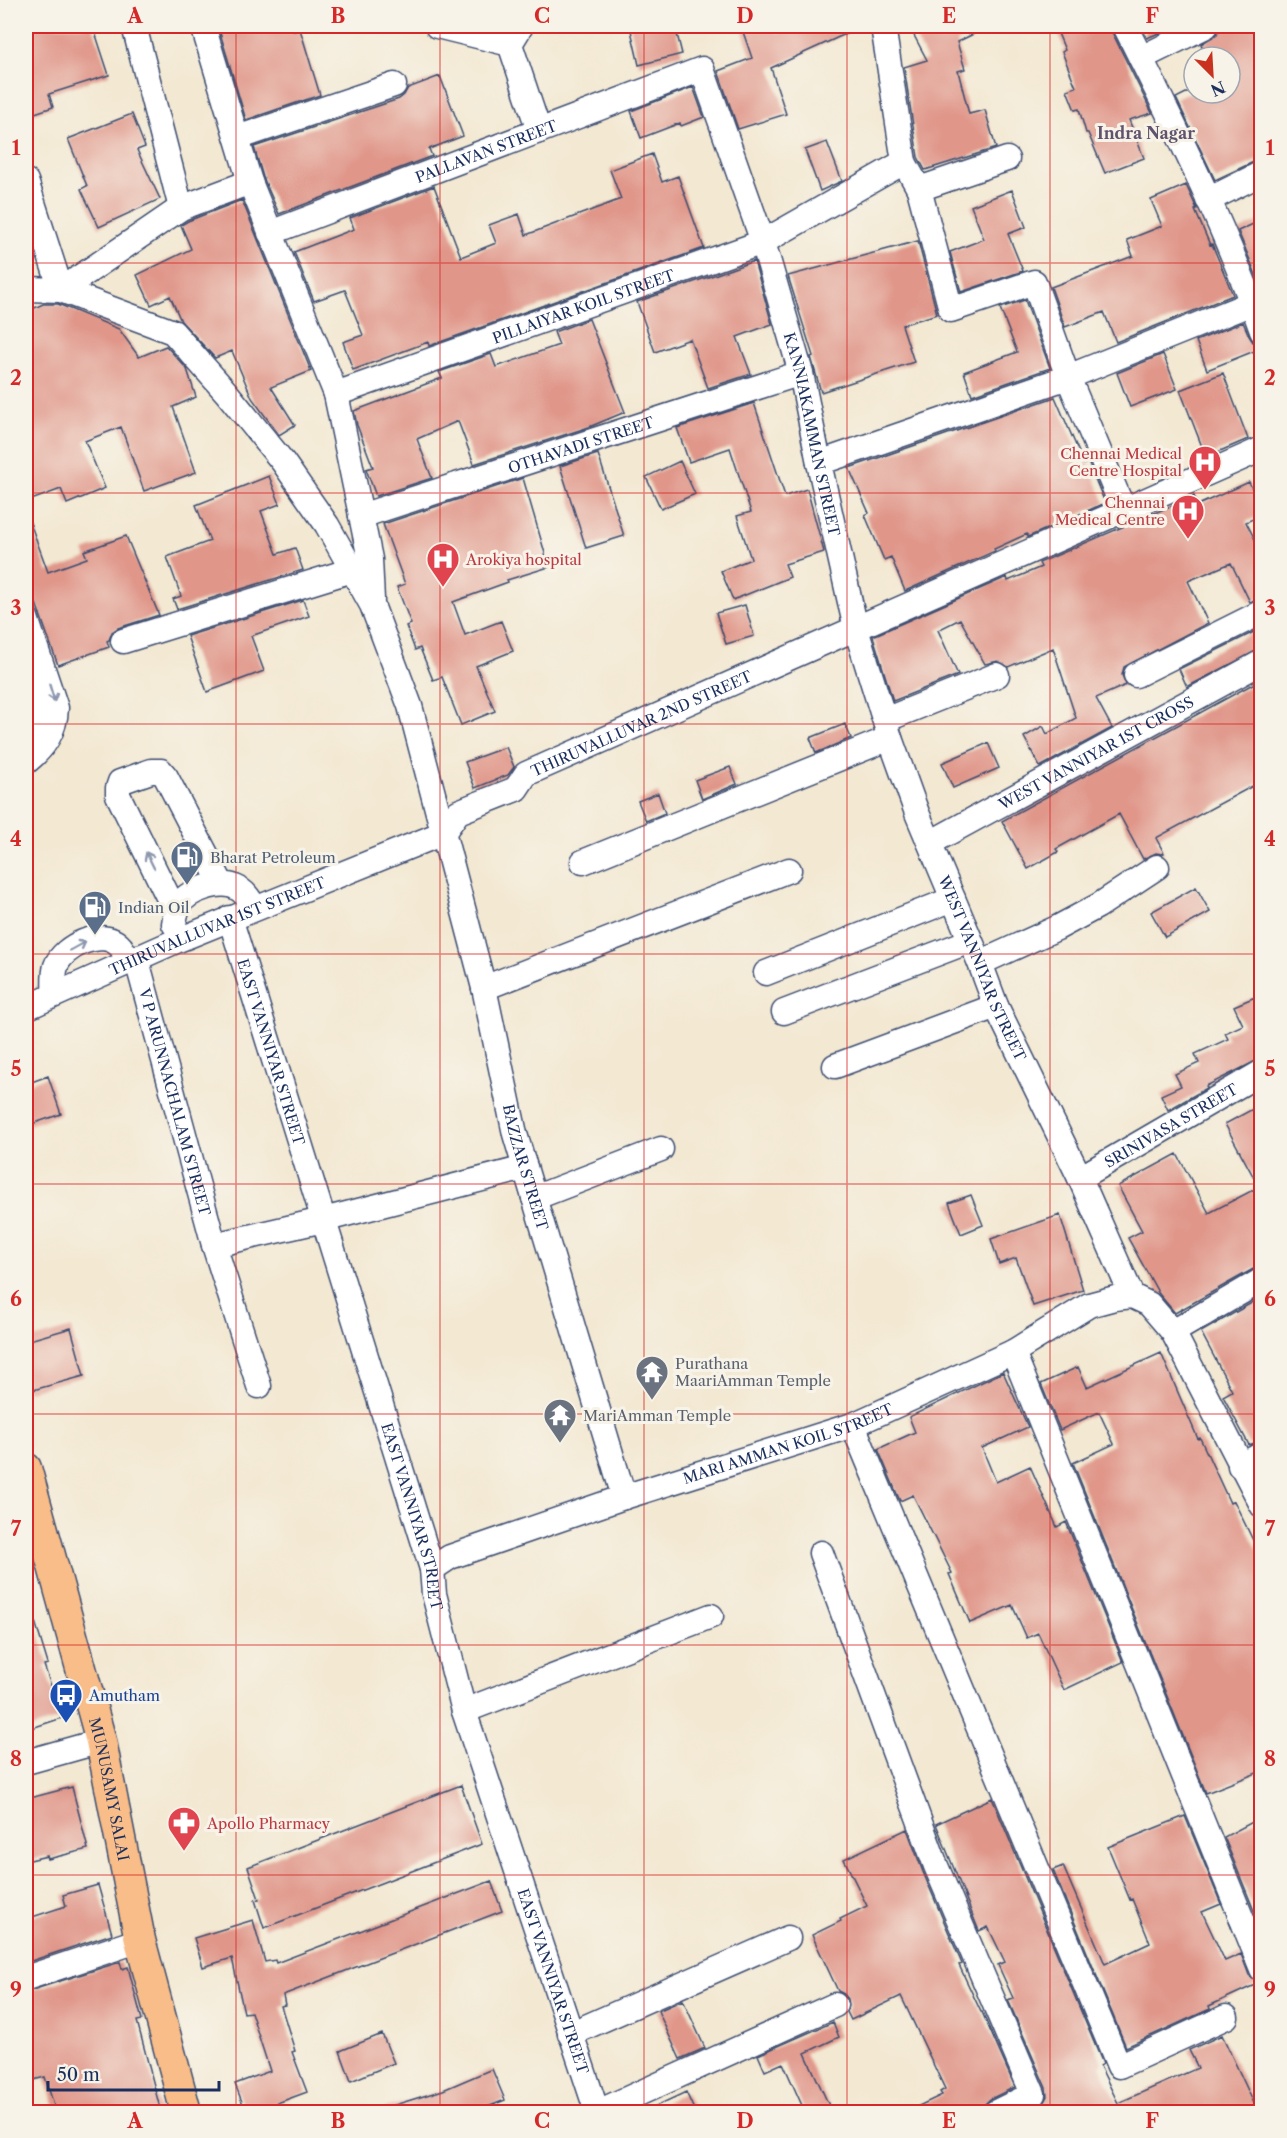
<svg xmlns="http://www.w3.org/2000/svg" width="1287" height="2138" font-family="'Libre Caslon Text',serif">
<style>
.building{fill:#e0978a}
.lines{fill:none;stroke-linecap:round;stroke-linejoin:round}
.minor-casing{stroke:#3b4b6f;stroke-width:27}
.major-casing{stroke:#3b4b6f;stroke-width:33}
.minor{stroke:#fff;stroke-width:24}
.major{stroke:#f8bd88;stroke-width:30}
.oneway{stroke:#8d97ae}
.grid{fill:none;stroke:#d62828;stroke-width:1.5;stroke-opacity:0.55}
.labels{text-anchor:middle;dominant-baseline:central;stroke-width:6;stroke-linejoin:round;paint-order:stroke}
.street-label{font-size:15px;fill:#1b2f5e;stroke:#f7f3e8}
.health-label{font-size:15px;fill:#be3a42;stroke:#f7f3e8;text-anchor:end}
.service-label{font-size:15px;fill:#4e5e75;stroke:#f7f3e8;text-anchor:start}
.worship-label{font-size:15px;fill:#5b616d;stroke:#f7f3e8;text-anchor:start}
.transit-label{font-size:15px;fill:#164399;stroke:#f7f3e8;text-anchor:start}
.neighbourhood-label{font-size:16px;font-weight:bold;fill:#60536d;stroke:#f7f3e8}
.neatline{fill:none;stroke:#d62828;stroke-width:2}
.grid-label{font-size:20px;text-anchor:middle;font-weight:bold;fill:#d62828}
</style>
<rect width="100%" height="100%" fill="#f7f3e8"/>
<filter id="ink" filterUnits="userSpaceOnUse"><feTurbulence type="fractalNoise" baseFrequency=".0167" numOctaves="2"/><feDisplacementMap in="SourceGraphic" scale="12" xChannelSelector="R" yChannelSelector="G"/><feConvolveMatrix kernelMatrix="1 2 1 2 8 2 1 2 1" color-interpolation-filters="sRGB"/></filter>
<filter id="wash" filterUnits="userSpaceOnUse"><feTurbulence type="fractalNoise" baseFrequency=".008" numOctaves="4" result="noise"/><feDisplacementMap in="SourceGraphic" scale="24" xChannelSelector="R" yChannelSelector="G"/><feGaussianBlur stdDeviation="1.35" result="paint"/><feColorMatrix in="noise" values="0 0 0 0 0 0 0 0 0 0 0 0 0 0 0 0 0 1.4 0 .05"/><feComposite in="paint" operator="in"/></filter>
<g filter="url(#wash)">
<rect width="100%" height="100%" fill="#f3e8d2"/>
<g id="blocks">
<path class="building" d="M26 26H93L109 75 49 94 53 107 26 116Z
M218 26H292L294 31 300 29 320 95 246 120Z
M630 26H675L682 54 639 65Z
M741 26H773L776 33 794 26H863L771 68 786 114 738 129 718 71 752 58Z
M909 26H990L957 42 965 69 958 71 969 114 985 110 996 148 925 170 918 157 904 67 927 60Z
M1055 26H1111L1112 32 1152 113 1129 120 1144 158 1105 173 1088 133H1086L1079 109 1075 110 1067 90 1076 87 1062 52 1065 50Z
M1141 26H1175L1147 38Z
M1220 26H1262V158L1215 180 1176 98 1186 93H1230V57H1207L1201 44 1217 34Z
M440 76 463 136 429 149 432 156 279 214 263 177 254 147 399 99 404 95 408 88Z
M693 87 704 117 681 126 680 123 641 138 631 111Z
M132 114 145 147 137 150 160 199 99 227 81 189 87 186 68 139Z
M827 142 842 181 820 191 805 150Z
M652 154 662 182 678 176 704 248 429 346 428 342 353 370 343 342 363 335 345 290 314 301 294 252 354 229 350 218 434 186 461 257 496 243 489 225 519 214 526 235 621 199 610 170Z
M1186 185 1197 209 1195 210 1210 245 1212 244 1233 295 1116 342 1104 312 1065 327 1051 287 1133 256 1127 240 1162 226 1151 200Z
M1012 190 1026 227 1008 234 1023 271 961 292 950 252 984 239 971 206Z
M242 200 311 371 271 387 295 425 279 435 252 398 232 351 215 358 181 321 170 296 151 305 137 275 191 249 181 225 188 221Z
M1262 220V289L1238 231Z
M918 241 937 314 902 325 914 362 821 392 811 357 813 356 788 276Z
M754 261 772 324 737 337 751 374 708 388 690 339 655 352 637 302Z
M1025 300 1050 368 972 395 964 372 1017 352 1000 308Z
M43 304H58L119 329 139 357 166 346 187 369 196 397 173 407 196 472 144 491 121 427 85 441 105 488 67 504 61 489 26 502V312Z
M589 319 625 412 589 427 474 464 458 421 417 439 432 478 376 496 366 469 373 467 357 425 354 411 442 378 439 372 491 354 496 367 559 345 554 332Z
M1243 322 1249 336 1253 342 1262 345V348L1207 370 1196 341Z
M1163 354 1177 389 1130 407 1117 373Z
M1223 373 1248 439 1206 457 1180 390Z
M1055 397 1084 464 1088 462 1105 503 1028 537 1027 534 994 549 995 551 905 591 891 557 884 560 865 515 869 513 849 468Z
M754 403 785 496 807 489 824 552 785 564 790 577 733 600 721 571 751 559 737 516 751 512 730 448 689 462 677 428Z
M598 454 624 536 586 548 560 466Z
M680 461 695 494 661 509 646 477Z
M269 476 280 504 261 511 277 554 295 548 303 570 177 609 173 599 181 596 167 557 210 541 196 505Z
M523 478 549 567 507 580 508 582 453 602 465 635 501 621 513 651 476 666 495 711 461 725 442 677 433 680 420 648 415 650 406 626 411 624 397 587 405 584 383 524Z
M1249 482 1262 510V515L1246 522 1262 553V598L1250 602 1231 563 1188 581 1208 623 1124 667 1122 675 1126 685 1096 698 1112 728 1040 767 1024 737 1043 726 1047 734 1076 718 1053 648 1008 667 998 661 985 664 960 619 938 630 958 675 893 701 873 636 1007 577 1008 581 1041 567 1039 563 1194 496 1198 505Z
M28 517 48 572 87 558 84 551 126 536 159 615 118 628 112 632 109 640 107 641 109 647 58 665 26 575V518Z
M303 600 309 616 251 636 264 671 207 692 187 636Z
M745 605 754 636 726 644 716 613Z
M1262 628V648L1187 687 1179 669Z
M1262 679V781L1156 838 1164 853 1162 854 1156 853 1143 859 1119 814 1056 849 1058 852 1028 869 1002 821Z
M845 724 851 738 816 753 810 738Z
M988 743 999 768 953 788 942 763Z
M506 747 514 767 508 775 475 788 465 762Z
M730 767 737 784 702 799 695 780Z
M658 793 665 813 646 821 638 801Z
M1196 887 1210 912 1165 937 1151 912Z
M1255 997 1262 1011V1058L1206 1086 1207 1088 1168 1110 1161 1095 1181 1086 1175 1074 1199 1063 1195 1054 1228 1039 1225 1033 1243 1025 1234 1006Z
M48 1076 61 1114 26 1126V1084Z
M1262 1104V1266L1255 1268 1175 1313 1159 1294 1128 1238 1142 1231 1118 1186 1177 1154 1209 1213 1259 1187 1225 1124Z
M971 1195 983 1225 961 1234 949 1203Z
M1060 1215 1083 1290 1033 1306 1016 1258 999 1264 991 1239Z
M1262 1297V1440L1249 1445 1223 1396 1232 1391 1201 1332Z
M71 1328 84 1376 26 1392V1341Z
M1161 1353 1198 1439 1200 1438 1230 1503 1234 1501 1262 1559V1771L1206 1793 1073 1463 1114 1444 1099 1412 1060 1430 1041 1384 1078 1367 1087 1387Z
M1003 1372 1028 1427 982 1448 996 1482 1030 1466 1057 1527 1066 1522 1123 1662 1064 1690 1038 1633 1027 1638 1012 1605 970 1623 949 1574 952 1573 913 1495 900 1501 878 1449 915 1432 909 1417Z
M30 1605 48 1664 44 1665 62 1718 26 1730V1606Z
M461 1785 482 1844 264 1928 255 1900 259 1899 248 1867Z
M72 1787 88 1849 48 1859 47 1856 26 1861V1799Z
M992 1798 1103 2064 1100 2066 1118 2103 1198 2068 1189 2050 1222 2035 1258 2112H1047L1043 2104 1047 2096 1046 2088 1008 2000 1013 1998 998 1965 1005 1962 988 1927 979 1931 936 1824Z
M1185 1816 1221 1904 1202 1912 1225 1961 1241 1954 1249 1975 1259 1983 1209 2006 1210 2009 1126 2047 1053 1870 1063 1866 1105 1964 1150 1943 1132 1899 1130 1900 1108 1847Z
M1262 1817V1930L1224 1837Z
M907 1829 923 1872 962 1964 959 1965 981 2012H982L1015 2087 990 2099 985 2104 982 2109 975 2112H906L942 2095 940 2092 945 2089 901 1996 851 2020 847 2012 849 2006 848 1999 844 1994 838 1991 812 1935 841 1921 840 1919 867 1906 844 1859Z
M491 1881 502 1911 283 1995 285 2005 281 2006 295 2051 292 2052 307 2092 253 2112H246L235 2084 270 2071 251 2012 244 2013 232 1958 203 1967 194 1938 253 1920 265 1962 275 1960 276 1963Z
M98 1885 112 1934 28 1962 26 1955V1919L66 1906 63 1895Z
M120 1962 122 1969 128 1967 142 2020 137 2021 161 2112H56L45 2077 26 2082V1992Z
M683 2000 705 2048 680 2059 658 2011Z
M833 2022 839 2037 805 2053 832 2112H805L783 2063 765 2071 758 2055Z
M382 2034 394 2063 351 2081 340 2051Z
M492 2069 505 2100 475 2112H386L385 2108 443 2090Z
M686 2092 695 2112H643Z"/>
</g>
</g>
<g filter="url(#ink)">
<use href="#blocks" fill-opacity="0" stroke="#3b4b6f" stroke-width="1.5"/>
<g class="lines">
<g class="minor-casing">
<g id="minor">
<path d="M134 26 181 208"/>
<path d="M203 26 250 182"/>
<path d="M437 26 510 44"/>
<path d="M521 26 510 44 539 131"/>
<path d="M1125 26C1174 125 1225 226 1262 331"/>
<path d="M1141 58 1206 26"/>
<path d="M237 138 394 85"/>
<path d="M904 162 919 189 951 310 1034 282 1068 377 1124 511"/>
<path d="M26 181 61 290 181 208 250 182 336 394"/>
<path d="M919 189 1007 159"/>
<path d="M1208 200 1262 173"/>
<path id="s1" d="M270 233 702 69 763 242 801 373 819 463 856 629 890 738 917 813 980 963 996 1006 1080 1178 1132 1296"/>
<path id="s2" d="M26 289 61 290 173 332 226 392 283 462 327 525 372 605 410 706 484 988 515 1134 624 1497"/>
<path d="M819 463 1068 377 1252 303"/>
<path id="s3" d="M361 516 801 373"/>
<path id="s4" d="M372 600 370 559 336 394 763 242 904 162 883 26"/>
<path d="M26 618 56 708C55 732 44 748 26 762"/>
<path d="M123 641 352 570"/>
<path d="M26 668C33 688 37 712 26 730"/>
<path d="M1136 675 1262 612"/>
<path d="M885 720 997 675"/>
<path id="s5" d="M443 833 458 812 516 789 526 774 1262 449"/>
<path id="s6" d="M930 843 1262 662"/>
<path d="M583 862 890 738"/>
<path d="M176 913 118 795V788L120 782 151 771H161L166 777 221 883"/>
<path id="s7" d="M230 918 432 1569 434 1594 464 1711 597 2112"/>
<path d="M174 924C175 917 176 910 179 905 188 890 220 880 235 887 245 891 250 900 255 908"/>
<path id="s8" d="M136 957 214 1245"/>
<path d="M980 963 1057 928 1098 906 1157 867"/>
<path d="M766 973 953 899"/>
<path d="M484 988 789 870"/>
<path d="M54 995C55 986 53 975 56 966 63 946 102 928 119 945 124 949 125 956 127 962"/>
<path id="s9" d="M26 1008 176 941 443 833"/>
<path d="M784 1012 970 941"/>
<path d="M835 1066 996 1006"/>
<path id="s10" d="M1080 1178 1262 1072"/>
<path d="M534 1198 661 1149"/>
<path d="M1173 1332 1262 1280"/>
<path d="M1013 1352 1262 1969"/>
<path d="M259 1386 214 1245 323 1220 525 1168"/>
<path d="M853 1425 1119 2066 1226 2017"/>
<path d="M1240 1466 1262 1454"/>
<path d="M821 1553 936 1866 1033 2094 996 2112"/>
<path id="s11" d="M432 1569 450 1557 624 1497 853 1425 1013 1352 1089 1305 1115 1298 1132 1296 1149 1304 1173 1332 1262 1505"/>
<path d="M464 1711 711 1616"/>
<path d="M26 1762 101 1741"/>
<path d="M26 1978 140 1940"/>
<path d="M570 2034 788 1938"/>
<path d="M598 2112 835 2005"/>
</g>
</g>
<g class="major-casing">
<g id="major">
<path id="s12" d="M26 1468 101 1741 140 1940 186 2112"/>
</g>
</g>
<use href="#minor" class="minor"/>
<use href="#major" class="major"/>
</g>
<defs><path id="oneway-shaft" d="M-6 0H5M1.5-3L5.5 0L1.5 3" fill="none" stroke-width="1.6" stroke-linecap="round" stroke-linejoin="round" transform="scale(1.5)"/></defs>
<g class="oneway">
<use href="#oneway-shaft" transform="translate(52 693) rotate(73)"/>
<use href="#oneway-shaft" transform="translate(150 860) rotate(-116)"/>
<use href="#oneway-shaft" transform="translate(78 946) rotate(-29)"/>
</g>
</g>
<path class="grid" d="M236 26V2112M440 26V2112M644 26V2112M847 26V2112M1050 26V2112M26 263H1262M26 493H1262M26 724H1262M26 954H1262M26 1184H1262M26 1414H1262M26 1645H1262M26 1875H1262"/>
<defs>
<g id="hospital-pin" transform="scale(1.725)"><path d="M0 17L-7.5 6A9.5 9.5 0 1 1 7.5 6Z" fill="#e0444e" stroke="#f7f3e8"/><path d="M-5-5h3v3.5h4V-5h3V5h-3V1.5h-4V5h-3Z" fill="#fff"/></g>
<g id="fuel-pin" transform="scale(1.725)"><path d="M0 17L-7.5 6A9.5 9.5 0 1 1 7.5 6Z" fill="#5c6f8a" stroke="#f7f3e8"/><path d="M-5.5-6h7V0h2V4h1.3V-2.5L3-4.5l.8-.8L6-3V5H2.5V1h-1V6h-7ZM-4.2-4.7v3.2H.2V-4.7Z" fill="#fff"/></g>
<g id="temple-pin" transform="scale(1.725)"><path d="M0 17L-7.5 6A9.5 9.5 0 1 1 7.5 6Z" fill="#6b7280" stroke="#f7f3e8"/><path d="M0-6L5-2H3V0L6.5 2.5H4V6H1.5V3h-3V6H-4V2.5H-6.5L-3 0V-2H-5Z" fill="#fff"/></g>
<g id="bus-pin" transform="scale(1.725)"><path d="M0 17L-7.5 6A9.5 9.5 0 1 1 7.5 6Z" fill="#1a4fb4" stroke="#f7f3e8"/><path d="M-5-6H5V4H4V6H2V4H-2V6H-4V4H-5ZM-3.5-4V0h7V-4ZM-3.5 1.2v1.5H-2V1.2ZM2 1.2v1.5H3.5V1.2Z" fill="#fff"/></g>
<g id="pharmacy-pin" transform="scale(1.725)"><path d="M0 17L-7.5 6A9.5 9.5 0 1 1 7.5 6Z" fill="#e0444e" stroke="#f7f3e8"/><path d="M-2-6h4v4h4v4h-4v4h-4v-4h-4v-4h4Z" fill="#fff"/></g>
</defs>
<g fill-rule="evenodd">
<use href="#hospital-pin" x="1205" y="462"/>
<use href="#hospital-pin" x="1188" y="511"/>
<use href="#hospital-pin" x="443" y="559"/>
<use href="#fuel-pin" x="187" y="857"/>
<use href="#fuel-pin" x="95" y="907"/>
<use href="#temple-pin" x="652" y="1372"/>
<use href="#temple-pin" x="560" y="1415"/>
<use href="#bus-pin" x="66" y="1695"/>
<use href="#pharmacy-pin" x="184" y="1823"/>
</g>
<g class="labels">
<g class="street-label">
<text stroke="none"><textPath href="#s1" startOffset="231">PALLAVAN STREET</textPath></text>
<text stroke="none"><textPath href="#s4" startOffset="472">PILLAIYAR KOIL STREET</textPath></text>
<text stroke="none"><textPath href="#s1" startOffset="844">KANNIAKAMMAN STREET</textPath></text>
<text stroke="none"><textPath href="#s3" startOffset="231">OTHAVADI STREET</textPath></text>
<text stroke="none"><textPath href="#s5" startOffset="232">THIRUVALLUVAR 2ND STREET</textPath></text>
<text stroke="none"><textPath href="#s6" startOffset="189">WEST VANNIYAR 1ST CROSS</textPath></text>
<text stroke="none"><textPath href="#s9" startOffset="208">THIRUVALLUVAR 1ST STREET</textPath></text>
<text stroke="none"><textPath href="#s1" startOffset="1406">WEST VANNIYAR STREET</textPath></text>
<text stroke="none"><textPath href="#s7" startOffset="140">EAST VANNIYAR STREET</textPath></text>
<text stroke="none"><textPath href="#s8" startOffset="150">V P ARUNNACHALAM STREET</textPath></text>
<text stroke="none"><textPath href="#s10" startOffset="105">SRINIVASA STREET</textPath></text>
<text stroke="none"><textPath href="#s2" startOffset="1077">BAZZAR STREET</textPath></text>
<text stroke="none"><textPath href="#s11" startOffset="378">MARI AMMAN KOIL STREET</textPath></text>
<text stroke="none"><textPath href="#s7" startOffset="626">EAST VANNIYAR STREET</textPath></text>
<text stroke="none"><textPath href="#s12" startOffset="332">MUNUSAMY SALAI</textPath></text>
<text stroke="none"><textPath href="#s7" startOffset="1112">EAST VANNIYAR STREET</textPath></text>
</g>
<g class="health-label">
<text x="1182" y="453">Chennai Medical<tspan x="1182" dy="17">Centre Hospital</tspan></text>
<text x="1165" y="502">Chennai<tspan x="1165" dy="17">Medical Centre</tspan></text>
<text x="466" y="559" text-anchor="start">Arokiya hospital</text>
<text x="207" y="1823" text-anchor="start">Apollo Pharmacy</text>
</g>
<g class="service-label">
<text x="210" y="857">Bharat Petroleum</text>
<text x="118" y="907">Indian Oil</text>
</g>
<g class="worship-label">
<text x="675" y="1363">Purathana<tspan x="675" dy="17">MaariAmman Temple</tspan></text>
<text x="583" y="1415">MariAmman Temple</text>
</g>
<g class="transit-label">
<text x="89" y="1695">Amutham</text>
</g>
<g class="neighbourhood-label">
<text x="1146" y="133">Indra Nagar</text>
</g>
</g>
<rect width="1287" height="2138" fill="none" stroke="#f7f3e8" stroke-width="66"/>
<g transform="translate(1212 75) rotate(156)"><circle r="28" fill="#f7f3e8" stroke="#9fa5b1" stroke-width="1.5"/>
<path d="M0-4.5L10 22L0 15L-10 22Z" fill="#c8321e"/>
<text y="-9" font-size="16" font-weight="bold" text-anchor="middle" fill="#1b2f5e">N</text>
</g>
<path d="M48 2081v9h171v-9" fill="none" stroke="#1b2f5e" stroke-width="3"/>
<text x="57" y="2081" font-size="18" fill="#1b2f5e" stroke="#f7f3e8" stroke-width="4.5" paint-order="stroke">50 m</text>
<rect x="33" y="33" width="1221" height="2072" class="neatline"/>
<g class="grid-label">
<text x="135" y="23">A</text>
<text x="338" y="23">B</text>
<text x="542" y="23">C</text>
<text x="745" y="23">D</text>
<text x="949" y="23">E</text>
<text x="1152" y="23">F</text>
<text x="16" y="155">1</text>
<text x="1270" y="155">1</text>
<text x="16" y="385">2</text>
<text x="1270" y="385">2</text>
<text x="16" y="615">3</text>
<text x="1270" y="615">3</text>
<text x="16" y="846">4</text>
<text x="1270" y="846">4</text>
<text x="16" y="1076">5</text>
<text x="1270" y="1076">5</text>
<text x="16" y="1306">6</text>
<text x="1270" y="1306">6</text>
<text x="16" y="1536">7</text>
<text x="1270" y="1536">7</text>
<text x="16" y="1766">8</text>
<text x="1270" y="1766">8</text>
<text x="16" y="1997">9</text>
<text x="1270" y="1997">9</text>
<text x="135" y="2128">A</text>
<text x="338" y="2128">B</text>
<text x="542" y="2128">C</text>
<text x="745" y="2128">D</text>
<text x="949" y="2128">E</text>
<text x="1152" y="2128">F</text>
</g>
</svg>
